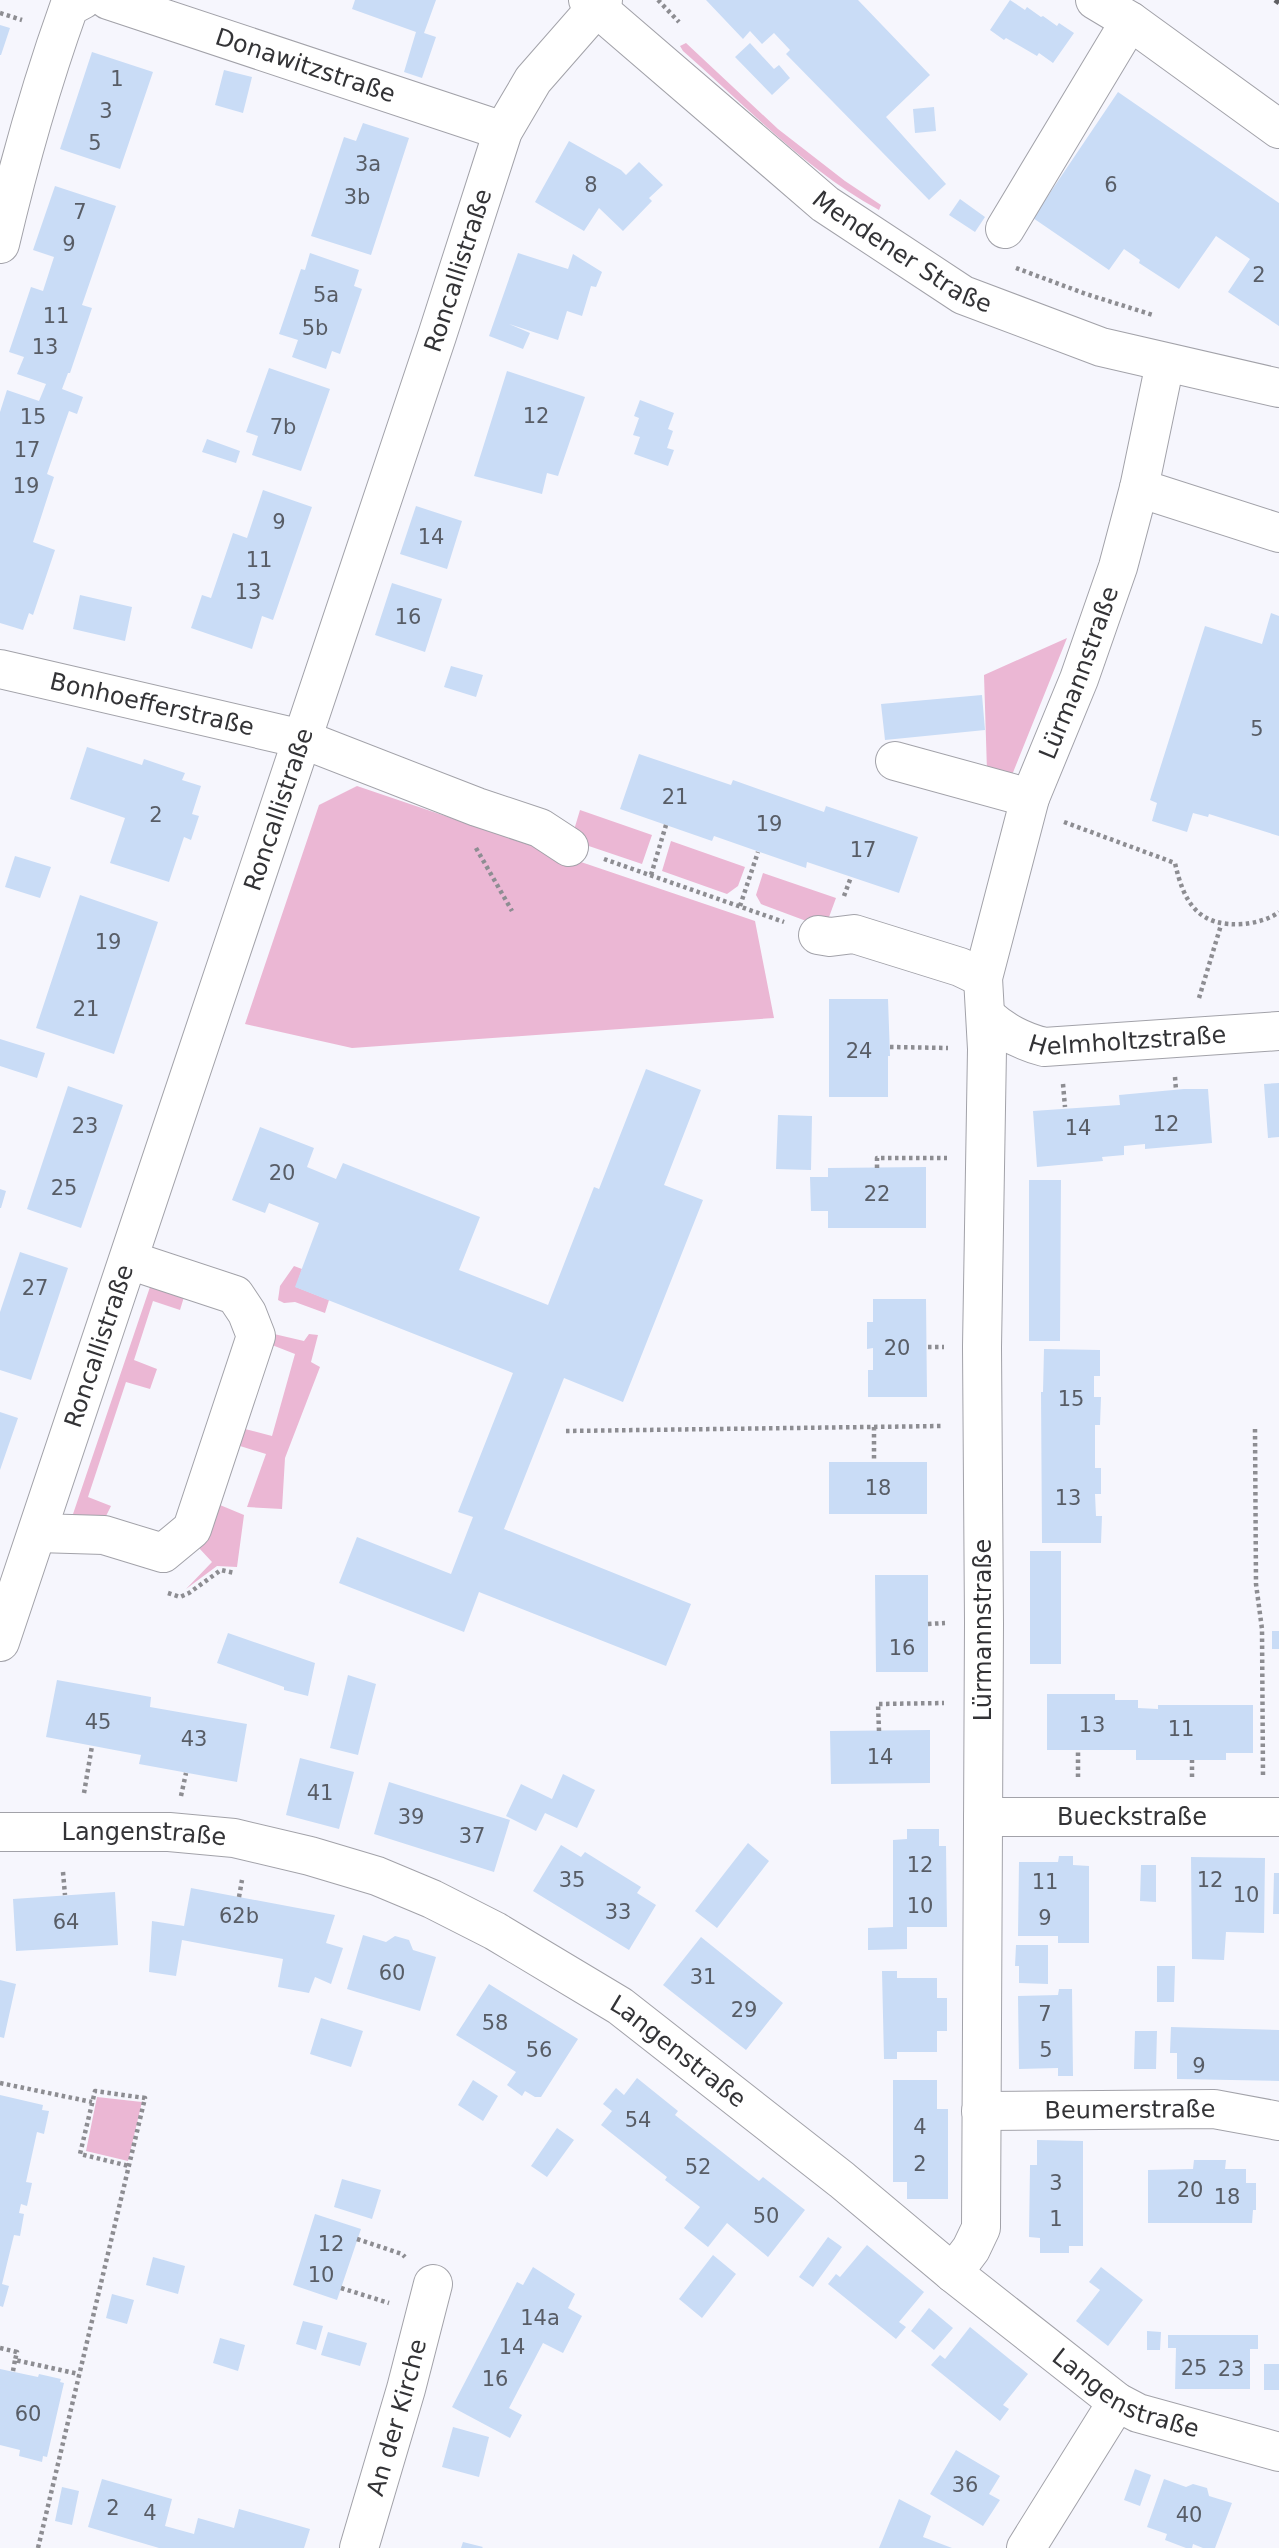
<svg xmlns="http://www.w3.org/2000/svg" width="1279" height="2548" viewBox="0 0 1279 2548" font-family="'DejaVu Sans',sans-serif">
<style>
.green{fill:#ebb7d4}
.building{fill:#c9dcf6}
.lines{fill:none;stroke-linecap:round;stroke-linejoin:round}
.minor-casing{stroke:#a2a2a9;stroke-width:40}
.path{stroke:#8d8d92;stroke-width:4.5;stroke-dasharray:3.5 3.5;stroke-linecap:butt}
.minor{stroke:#fff;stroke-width:38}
.rail{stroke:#606064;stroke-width:5;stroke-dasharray:14 7;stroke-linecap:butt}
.labels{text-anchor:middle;stroke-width:7;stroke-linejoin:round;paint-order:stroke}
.number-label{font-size:21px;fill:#585d66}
.street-label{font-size:24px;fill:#333336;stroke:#fff}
</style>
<rect width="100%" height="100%" fill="#f6f6fd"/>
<path class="green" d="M686,43L778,129L845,181L881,205L879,210C806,170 746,106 683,51L680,46Z
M1067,638L1010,780L987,771L984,675Z
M357,786L755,921L774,1018L352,1048L245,1024L319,805Z
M580,810L652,835L642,864L571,840Z
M671,841L745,867L738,886L727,894L662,871Z
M763,873L836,898L825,928L761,904L756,895Z
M294,1266L302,1269L296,1287L329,1300L325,1313L295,1302L284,1303L278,1300L280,1286Z
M151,1284L184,1297L180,1310L153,1301L134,1360L157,1369L150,1389L126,1382L88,1497L111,1506L106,1516L72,1517Z
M274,1334L304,1341L309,1334L318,1335L311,1362L320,1367L285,1458L282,1509L247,1507L266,1454L240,1446L245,1429L272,1436L295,1354L272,1345Z
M220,1505L244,1515L237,1567L217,1566L186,1589L212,1562L199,1548Z
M97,2097L142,2102L128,2161L86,2151Z"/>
<path class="building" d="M355,0H436L424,33L436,37L422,78L404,72L416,32L352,9Z
M706,0H858L930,75L886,117L946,184L929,200L786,54L790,50L774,33L762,44L750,31L743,39Z
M1010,0L1025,10L1027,7L1041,17L1043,16L1057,26L1059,23L1074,33L1053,63L1039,53L1037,56L1006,38L1004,40L990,30Z
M0,25L10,28L1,55H0Z
M750,43L774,69L779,65L790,78L772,95L735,57Z
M92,52L153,72L120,169L60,149Z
M224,70L252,77L243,113L215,105Z
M1118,92L1279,203V326L1228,292L1250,259L1216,236L1179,289L1139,263L1140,260L1124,249L1109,270L1033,218Z
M934,107L936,131L915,133L913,109Z
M363,123L409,138L371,255L311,236L344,137L356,141Z
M569,141L621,170L626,175L639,162L663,185L649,198L652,201L623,231L599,208L584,231L535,202Z
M55,186L116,206L82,305L92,308L70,373H68L62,389L83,397L77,414L69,411L58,442L47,474L54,477L33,542L55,550L33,615L29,613L23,630L0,623V412L7,390L39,401L46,384L17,374L24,357L9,352L31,287L43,291L54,257L33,250Z
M960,199L985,217L975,232L949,215Z
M310,253L359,270L354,286L362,289L340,354L332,351L326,369L292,357L298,340L279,334L301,269L305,270Z
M518,253L568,269L573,254L602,272L596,287L591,286L582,316L567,311L558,340L509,324L530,333L523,349L489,336Z
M269,368L330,389L301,471L252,455L258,436L246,432Z
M507,371L585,397L558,476L547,473L542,494L474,476Z
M640,400L674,413L668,429L673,431L667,448L674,450L668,466L634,454L640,437L633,435L639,418L634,416Z
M207,439L240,451L236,463L202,452Z
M263,490L312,507L273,620L262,616L252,649L191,628L202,595L211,598L233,533L247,538Z
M416,506L462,521L447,569L400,554Z
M392,583L442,599L425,652L375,635Z
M80,595L132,607L125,641L73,629Z
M1271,613L1279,616V836L1209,814L1208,817L1193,813L1187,832L1152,821L1157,803L1150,800L1205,626L1262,644Z
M451,666L483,675L476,697L444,687Z
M982,695L985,730L885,740L881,704Z
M87,747L142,765L144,759L185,773L182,780L201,786L192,814L199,816L191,840L184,837L169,882L110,863L125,818L70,799Z
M639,754L731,785L733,780L824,812L826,806L918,837L899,893L807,862L806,868L714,836L712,841L620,809Z
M15,856L51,867L40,898L5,887Z
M80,895L158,922L114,1054L36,1028Z
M829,999H888L890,1056H888V1097H829Z
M0,1039L45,1053L37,1078L0,1066Z
M646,1069L701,1090L664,1185L703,1200L623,1402L564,1378L504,1529L691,1604L666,1666L479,1592L464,1632L339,1583L357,1537L451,1574L473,1517L458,1512L513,1373L295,1287L319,1223L269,1203L265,1213L232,1200L260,1127L314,1148L307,1167L336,1179L343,1163L480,1217L459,1270L548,1305L594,1187L599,1189Z
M1279,1083V1137L1268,1138L1264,1084Z
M68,1086L123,1105L81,1228L27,1209Z
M1184,1089H1208L1212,1143L1145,1149V1144L1124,1146V1155L1102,1157L1103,1161L1037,1167L1033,1111L1120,1105L1119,1095Z
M778,1115L812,1116L811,1170L776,1169Z
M926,1167V1228H828V1211H811L810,1177H828V1168Z
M1029,1180H1061L1060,1341H1029Z
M0,1189L6,1191L1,1208H0Z
M20,1252L68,1268L31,1380L0,1370V1312Z
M873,1299H926L927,1397H868V1370H873V1348L867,1349V1322H873Z
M1044,1349L1100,1350V1376H1094V1397H1101L1100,1425H1095V1468H1101V1494H1095L1096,1516H1102L1101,1543H1042L1041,1392H1043Z
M0,1412L18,1418L0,1470Z
M829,1462H927V1514H829Z
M1030,1551H1061V1664H1030Z
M875,1575H928V1672H876Z
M1272,1631H1279V1649H1272Z
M228,1633L315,1663L308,1696L284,1690V1687L217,1663Z
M348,1675L376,1684L358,1755L330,1748Z
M57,1680L151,1697L150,1707L247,1724L237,1782L139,1764L141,1755L46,1737Z
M1047,1694H1115V1700H1138V1708L1158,1709V1705H1253V1753H1226V1760H1136V1750H1047Z
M930,1730V1783L831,1784L830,1731Z
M300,1758L354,1772L339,1829L286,1815Z
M563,1774L595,1790L577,1828L545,1813L536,1831L506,1816L521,1784L552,1799Z
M389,1782L510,1820L494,1872L374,1834Z
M907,1829H939V1846H946L947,1927H907V1949L868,1950V1928L893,1927V1840L907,1839Z
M748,1843L769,1861L717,1928L695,1911Z
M561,1845L581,1857L585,1852L641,1887L637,1893L656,1905L629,1950L533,1891Z
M1059,1856H1073V1865L1089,1866V1943H1058V1936H1018L1019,1862H1058Z
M1191,1857L1265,1858L1264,1933L1226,1932L1224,1960L1192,1959Z
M1141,1865H1156V1902L1140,1901Z
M1274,1873H1279V1914H1273Z
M191,1888L335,1915L326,1943L343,1948L331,1984L315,1977L309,1993L278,1987L283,1959L182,1940L176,1976L149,1972L152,1921L184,1926Z
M115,1892L118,1945L16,1951L13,1899Z
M363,1935L386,1942L395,1936L409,1940L413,1950L436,1957L420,2011L347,1989Z
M701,1937L783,2003L746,2050L663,1985Z
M1016,1945H1048V1984L1019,1983V1966H1015Z
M1157,1966H1175L1174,2002H1157Z
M882,1971H897V1978H937V1998H947V2031H937V2052H897V2059H884Z
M0,1980L16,1984L4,2038L0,2037Z
M489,1984L578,2039L541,2097H535L525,2091L522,2096L507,2085L516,2072L456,2035Z
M1059,1989H1072L1073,2076H1058V2068L1019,2069L1018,1996L1058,1995Z
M321,2018L363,2031L351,2067L310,2054Z
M1171,2027L1279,2030V2081L1177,2079V2053H1170Z
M1135,2031H1157L1156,2069H1134Z
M637,2078L678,2111L675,2115L759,2181L763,2177L805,2210L768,2257L727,2223L708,2247L684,2228L700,2207L665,2180L667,2177L601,2125L612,2111L603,2104L616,2088L624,2095Z
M473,2080L498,2096L483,2121L458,2105Z
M893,2080H937V2109H948V2199H907V2182H893Z
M0,2095L43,2105L42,2110L49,2111L44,2134L37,2132L26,2182L32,2183L27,2206L21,2204L19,2213L24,2214L20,2236L14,2235L2,2284L9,2286L3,2307L0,2306Z
M557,2128L574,2140L547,2177L531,2166Z
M1037,2140L1083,2141V2246H1069V2253H1040V2238L1029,2237L1030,2165H1037Z
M1194,2160H1226L1225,2169H1246V2183H1256V2210H1253L1252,2223H1148V2170L1193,2169Z
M342,2179L381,2190L372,2219L334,2207Z
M315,2214L361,2229L337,2300L293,2285Z
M828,2237L842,2247L813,2287L799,2277Z
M867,2245L924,2292L899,2322L906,2327L896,2339L828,2284L836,2274L840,2277Z
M713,2255L736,2274L702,2318L679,2299Z
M153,2257L185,2266L178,2294L146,2285Z
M533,2267L575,2294L568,2308L582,2316L563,2353L543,2343L509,2408L522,2415L510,2438L452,2407L517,2282L523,2285Z
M1101,2267L1143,2300L1108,2346L1076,2321L1100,2290L1089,2282Z
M112,2294L134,2300L127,2324L106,2318Z
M929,2308L953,2328L934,2350L911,2331Z
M303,2321L323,2326L316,2350L296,2344Z
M970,2327L1028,2374L1003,2405L1009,2409L1000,2421L931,2365L940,2355L945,2359Z
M1147,2331L1161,2332L1160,2350H1147Z
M328,2332L367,2343L360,2366L321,2355Z
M1168,2335H1258V2349H1250V2389H1175L1176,2348H1168Z
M220,2338L245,2345L238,2371L213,2363Z
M1264,2364H1279V2390H1264Z
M0,2369L38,2377L39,2374L61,2379L60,2382L64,2383L47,2457L43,2456L42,2462L19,2456L20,2450L0,2445Z
M453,2427L489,2437L479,2477L442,2467Z
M956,2450L1000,2476L989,2494L1000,2500L983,2526L930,2494Z
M1135,2469L1151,2475L1140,2506L1124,2500Z
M102,2479L172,2499L165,2526L194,2534L198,2518L234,2528L239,2509L310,2529L304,2548H159L88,2527Z
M1164,2479L1186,2487L1193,2484L1207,2488L1209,2496L1232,2503L1215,2548H1203L1193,2544L1192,2548H1186L1165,2540L1167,2534L1147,2527Z
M62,2487L79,2491L72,2525L55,2521Z
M899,2499L931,2516L923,2537L952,2548H879Z
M463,2542L483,2547L482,2548H461Z"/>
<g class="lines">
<g class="minor-casing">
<g id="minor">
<path id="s1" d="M108,0L503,131"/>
<path id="s2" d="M588,0L825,204L963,295L1101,347L1279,388"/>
<path d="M1095,0L1130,21L1279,129"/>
<path d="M1005,229L1130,21"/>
<path d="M0,244C19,163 41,85 69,7L82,0"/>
<path d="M1139,488L1279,533"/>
<path id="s3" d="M0,669L302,739L477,807L540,828L569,847"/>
<path d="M895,761L1030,798"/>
<path d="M818,935L830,937L854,934L960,967L983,978"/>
<path id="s4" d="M986,1016C1004,1032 1021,1041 1044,1047L1279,1031"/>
<path d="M38,1533L104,1535L163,1553L192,1529L256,1336L247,1313L235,1295L129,1260"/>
<path id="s5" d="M0,1642L437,336L503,131L533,80L603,0"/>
<path id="s6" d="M983,1817H1279"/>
<path id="s7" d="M0,1832H169L234,1838L310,1856L377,1876L432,1899L495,1931L620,2006L842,2180L953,2273L1117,2402L1138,2413L1279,2452"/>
<path id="s8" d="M981,2111L1214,2109L1279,2121"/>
<path id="s9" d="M953,2273L971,2249L981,2228L984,1623L982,1347L987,1049L983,978L1030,798L1079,679L1118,567L1139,488L1165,363"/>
<path id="s10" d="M359,2548L406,2389L433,2284"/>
<path d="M1026,2548L1117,2402"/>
</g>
</g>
<path class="path" d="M658,0L679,22
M0,13L22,20
M1016,268L1086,294L1153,315
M1064,822L1175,863C1184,904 1199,927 1243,924C1255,923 1270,919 1279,912
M476,848L512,911
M604,859L784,922
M651,875L666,825
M844,896L851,877
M740,906L758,852
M1199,998L1221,925
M890,1047L948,1048
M1175,1077L1176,1090
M1063,1084L1065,1107
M877,1168V1158H947
M928,1347H944
M874,1427V1462
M1255,1429L1256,1584L1262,1629L1263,1777
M566,1431L942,1426
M168,1593L180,1597L189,1593L221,1570L235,1573
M928,1624L945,1623
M879,1731L878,1704L944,1703
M1078,1777V1750
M1192,1777V1760
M84,1793L92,1746
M181,1796L186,1773
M63,1872L65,1895
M239,1897L242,1880
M0,2083L92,2102
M357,2239L402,2254L405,2257
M341,2288L389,2303
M0,2348L17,2352L15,2360L79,2374
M13,2371L15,2360
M38,2548L145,2098L95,2091L80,2154L129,2166"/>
<use href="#minor" class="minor"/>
<path class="rail" d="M1275,0L1279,3"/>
</g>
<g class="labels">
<g class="number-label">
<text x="117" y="86">1</text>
<text x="106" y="118">3</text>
<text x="95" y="150">5</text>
<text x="368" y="171">3a</text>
<text x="591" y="192">8</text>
<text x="1111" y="192">6</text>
<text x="357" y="204">3b</text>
<text x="80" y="219">7</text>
<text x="69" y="251">9</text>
<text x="1259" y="282">2</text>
<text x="326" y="302">5a</text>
<text x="56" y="323">11</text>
<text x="315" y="335">5b</text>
<text x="45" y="354">13</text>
<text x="536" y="423">12</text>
<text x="33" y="424">15</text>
<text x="283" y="434">7b</text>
<text x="27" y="457">17</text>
<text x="26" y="493">19</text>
<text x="279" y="529">9</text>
<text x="431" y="544">14</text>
<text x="259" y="567">11</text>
<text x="248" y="599">13</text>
<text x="408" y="624">16</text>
<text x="1257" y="736">5</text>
<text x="675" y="804">21</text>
<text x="156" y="822">2</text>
<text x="769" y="831">19</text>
<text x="863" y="857">17</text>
<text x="108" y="949">19</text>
<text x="86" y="1016">21</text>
<text x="859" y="1058">24</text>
<text x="1166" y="1131">12</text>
<text x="85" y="1133">23</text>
<text x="1078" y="1135">14</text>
<text x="282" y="1180">20</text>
<text x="64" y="1195">25</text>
<text x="877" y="1201">22</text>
<text x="35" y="1295">27</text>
<text x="897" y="1355">20</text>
<text x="1071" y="1406">15</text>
<text x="878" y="1495">18</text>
<text x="1068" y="1505">13</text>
<text x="902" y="1655">16</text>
<text x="98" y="1729">45</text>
<text x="1092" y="1732">13</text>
<text x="1181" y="1736">11</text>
<text x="194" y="1746">43</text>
<text x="880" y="1764">14</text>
<text x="320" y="1800">41</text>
<text x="411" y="1824">39</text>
<text x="472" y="1843">37</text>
<text x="920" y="1872">12</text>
<text x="572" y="1887">35</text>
<text x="1210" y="1887">12</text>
<text x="1045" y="1889">11</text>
<text x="1246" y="1902">10</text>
<text x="920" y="1913">10</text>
<text x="618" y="1919">33</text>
<text x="239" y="1923">62b</text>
<text x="1045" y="1925">9</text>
<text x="66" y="1929">64</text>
<text x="392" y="1980">60</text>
<text x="703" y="1984">31</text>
<text x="744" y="2017">29</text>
<text x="1045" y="2021">7</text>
<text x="495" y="2030">58</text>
<text x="539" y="2057">56</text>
<text x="1046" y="2057">5</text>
<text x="1199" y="2073">9</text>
<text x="638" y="2127">54</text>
<text x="920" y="2134">4</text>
<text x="920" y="2171">2</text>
<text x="698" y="2174">52</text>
<text x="1056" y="2190">3</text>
<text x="1190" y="2197">20</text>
<text x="1227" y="2204">18</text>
<text x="766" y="2223">50</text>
<text x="1056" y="2226">1</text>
<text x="331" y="2251">12</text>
<text x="321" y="2282">10</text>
<text x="540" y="2325">14a</text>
<text x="512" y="2354">14</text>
<text x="1194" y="2375">25</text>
<text x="1231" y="2376">23</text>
<text x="495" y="2386">16</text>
<text x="28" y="2421">60</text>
<text x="965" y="2492">36</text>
<text x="113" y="2515">2</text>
<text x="150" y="2520">4</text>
<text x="1189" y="2522">40</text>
</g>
<g class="street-label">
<text dy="8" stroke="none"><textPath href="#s1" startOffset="208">Donawitzstraße</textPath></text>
<text dy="8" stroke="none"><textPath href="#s2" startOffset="404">Mendener Straße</textPath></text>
<text dy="8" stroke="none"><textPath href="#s5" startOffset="1446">Roncallistraße</textPath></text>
<text dy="8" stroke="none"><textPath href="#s9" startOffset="1624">Lürmannstraße</textPath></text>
<text dy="8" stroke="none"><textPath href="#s3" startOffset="156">Bonhoefferstraße</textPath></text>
<text dy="8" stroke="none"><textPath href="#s5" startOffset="878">Roncallistraße</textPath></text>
<text dy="8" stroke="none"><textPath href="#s4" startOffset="150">Helmholtzstraße</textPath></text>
<text dy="8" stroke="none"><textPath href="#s5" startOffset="312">Roncallistraße</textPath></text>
<text transform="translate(983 1630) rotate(-90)" y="8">Lürmannstraße</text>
<text dy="8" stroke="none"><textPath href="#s6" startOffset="149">Bueckstraße</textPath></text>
<text dy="8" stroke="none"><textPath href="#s7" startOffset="144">Langenstraße</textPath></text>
<text dy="8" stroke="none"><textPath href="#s7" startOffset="732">Langenstraße</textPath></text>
<text dy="8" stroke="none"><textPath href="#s8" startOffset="149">Beumerstraße</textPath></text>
<text dy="8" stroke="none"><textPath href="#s7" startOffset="1298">Langenstraße</textPath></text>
<text dy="8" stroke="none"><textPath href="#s10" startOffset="136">An der Kirche</textPath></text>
</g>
</g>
</svg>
